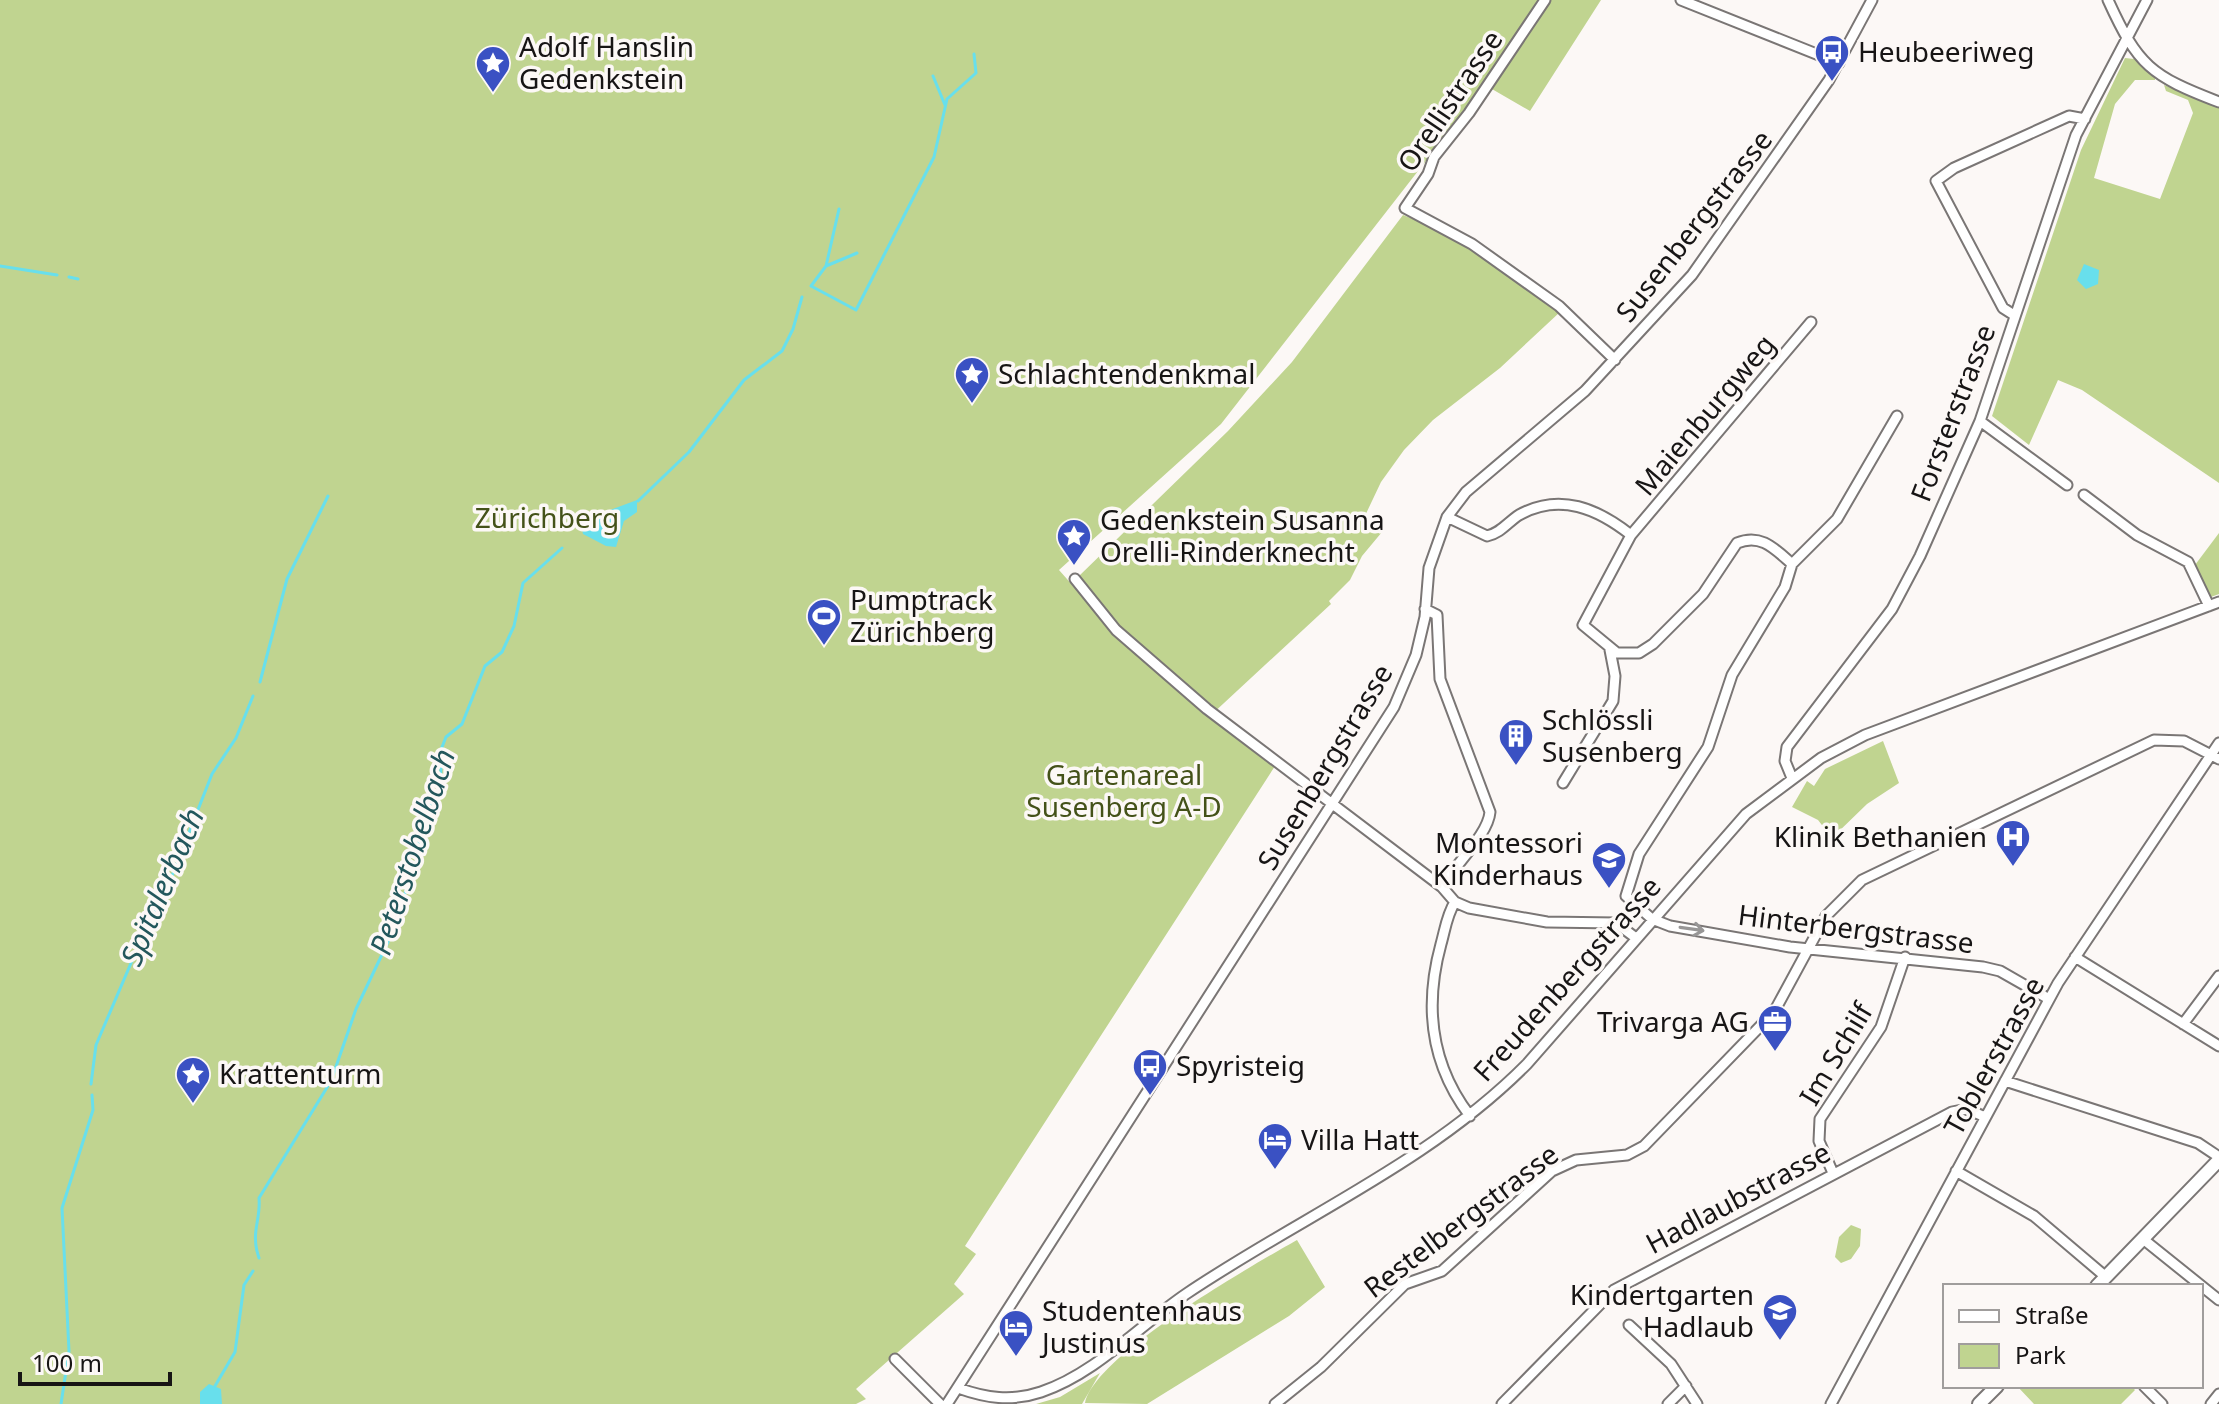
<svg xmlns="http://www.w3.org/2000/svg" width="2219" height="1404" viewBox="0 0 2219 1404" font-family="'Noto Sans',sans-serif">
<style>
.green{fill:#c0d490}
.water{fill:#68dfec}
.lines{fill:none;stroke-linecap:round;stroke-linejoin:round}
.stream{stroke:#68dfec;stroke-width:3}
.street-casing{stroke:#7a7675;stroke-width:13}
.secondary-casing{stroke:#7a7675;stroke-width:16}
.street{stroke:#fff;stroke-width:9}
.secondary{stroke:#fff;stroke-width:12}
.oneway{stroke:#979696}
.labels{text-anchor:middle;stroke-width:7;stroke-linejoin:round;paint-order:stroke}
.poi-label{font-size:28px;fill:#171515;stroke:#fcf8f6;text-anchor:start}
.street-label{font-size:28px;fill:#171515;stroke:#fcf8f6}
.park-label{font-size:28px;fill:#445219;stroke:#fcf8f6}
.water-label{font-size:30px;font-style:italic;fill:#23575c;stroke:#fcf8f6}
</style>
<rect width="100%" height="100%" fill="#fcf8f6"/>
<path class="green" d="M0,0H1601L1530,111L1485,85L1221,424L1059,570L1113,631L1079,576L1228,431L1292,362L1403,215L1455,236L1560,312L1500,368L1433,420L1404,450L1381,482L1363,520L1382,532L1362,556L1350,580L1329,601L1331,604L1210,716L1275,766L965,1246L976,1254L954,1284L964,1294L856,1389L866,1399L856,1404H0Z
M2125,58L2134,59L2155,76V80H2135L2115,104L2094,178L2160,199L2193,113L2188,100L2166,91L2164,85L2219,107V483L2082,390L2058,380L2029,445L1992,416L2081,150Z
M2219,533V594L2211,597L2195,565Z
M1883,741L1899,783L1867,804L1832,838L1818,820L1792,807L1807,781L1814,786L1825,769Z
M1851,1225L1861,1229L1860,1246L1851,1259L1841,1263L1835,1257L1839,1237Z
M1297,1240L1325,1287L1289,1316L1147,1404L1085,1403C1095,1355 1251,1266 1297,1240Z
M1100,1373L1082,1404H1036L1060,1397Z
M2017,1386H2131L2135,1390L2121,1404H2034Z"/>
<path class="water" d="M2084,264L2099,270L2098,284L2086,289L2077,280Z
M637,500V512L624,521L616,547L606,546L583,534L581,524L586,519Z
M209,1384L221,1389L222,1404H200V1392Z"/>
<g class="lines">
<path class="stream" d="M933,76L945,105
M857,253L826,266L811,286L856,310L934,157L947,99L976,73L974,54
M0,266L57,275
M826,266L839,209
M69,277L78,279
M638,501L689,452L744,380L782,351L793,329L802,297
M260,682L287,579L328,496
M91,1084L96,1045L143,935L168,886L212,774L236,738L253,696
M259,1258C250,1232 261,1221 259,1198L331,1081L356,1009L388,942L418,856L419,826L440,786L442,747L446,737L462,724L485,666L502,652L514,626L523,583L562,548
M215,1386L235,1352L244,1285L253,1271
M61,1404L69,1351L62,1208L93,1110L92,1095"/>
<g class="street-casing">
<path id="street" d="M1545,0L1469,113L1434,157L1428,174L1405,208L1472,244L1559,306L1615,360
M1681,0L1839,63
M2108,0C2138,66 2151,76 2219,102
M2014,315L2003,308L1936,181L1954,168L2069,116L2085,119
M1897,416L1837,519L1792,564L1785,587L1732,675L1708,747L1639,854L1626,896L1652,919L1670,926L1790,947L1983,967L2000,971L2049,999
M1980,421L2067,485
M2084,495L2137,535L2188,562L2209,606
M1447,517L1487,536C1501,533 1508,522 1519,515C1560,492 1598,509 1631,535
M1792,564C1775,549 1761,533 1737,543L1703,594L1653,644L1639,653H1617L1583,625L1631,535L1811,322
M1075,579L1116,630L1207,709L1442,887L1455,902L1469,908L1547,922L1616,923L1636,938
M1425,609L1437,615L1440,679L1490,812C1488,835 1455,864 1442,887
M1792,778L1785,761L1787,747L1892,609L1920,556L1980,421L2076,135L2147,0
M1563,783L1613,701L1615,676L1610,650
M1455,902C1447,914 1445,930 1441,944C1424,1006 1431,1065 1470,1116
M2075,957L2219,1046
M2183,1024L2219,976
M2005,1081L2198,1143L2219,1157
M1956,1171L2034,1216L2106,1277
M1833,1173L1819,1141L1820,1119L1881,1027L1905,957
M2143,1239L2219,1300
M1629,1325L1671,1364L1697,1404
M895,1359L940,1404
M2144,1386L2162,1404
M958,1388C986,1398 1011,1402 1041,1392C1095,1374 1139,1326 1186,1294C1300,1217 1429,1163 1527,1064L1746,814L1821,758L1865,735L2219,602
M947,1404L1394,707L1416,655L1425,617L1429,568L1447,517L1466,492L1585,391L1692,275L1829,80L1872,0
M1275,1404L1321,1367L1405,1284L1442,1271L1552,1171L1576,1160L1627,1155L1644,1146L1774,1012L1826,916L1862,880L2154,740L2184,741L2219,759
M1502,1404L1614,1290L1952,1112L1967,1109L1985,1117
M1668,1404L1686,1386
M1831,1404L2058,983L2219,743
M2211,1404L2219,1394"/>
</g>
<g class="secondary-casing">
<path id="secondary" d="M2097,1286L2219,1160
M1979,1404L1997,1386"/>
</g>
<use href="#street" class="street"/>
<use href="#secondary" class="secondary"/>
</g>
<defs><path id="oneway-shaft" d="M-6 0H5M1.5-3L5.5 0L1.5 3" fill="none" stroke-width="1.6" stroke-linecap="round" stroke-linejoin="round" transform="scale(2)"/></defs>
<use class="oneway" href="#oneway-shaft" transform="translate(1692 929) rotate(8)"/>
<defs>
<g id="bus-pin" transform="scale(1.8)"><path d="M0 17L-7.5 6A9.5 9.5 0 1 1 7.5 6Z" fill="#3a51c3" stroke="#fcf8f6"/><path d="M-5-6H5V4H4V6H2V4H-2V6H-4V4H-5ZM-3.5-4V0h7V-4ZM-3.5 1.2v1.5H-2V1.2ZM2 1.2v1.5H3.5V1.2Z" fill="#fff"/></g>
<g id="sight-pin" transform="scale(1.8)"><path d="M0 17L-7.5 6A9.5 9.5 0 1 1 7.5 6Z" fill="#3a51c3" stroke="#fcf8f6"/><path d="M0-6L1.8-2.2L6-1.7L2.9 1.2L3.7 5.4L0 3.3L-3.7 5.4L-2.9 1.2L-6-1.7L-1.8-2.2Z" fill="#fff"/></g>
<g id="stadium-pin" transform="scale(1.8)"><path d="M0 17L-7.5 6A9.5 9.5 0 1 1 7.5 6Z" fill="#3a51c3" stroke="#fcf8f6"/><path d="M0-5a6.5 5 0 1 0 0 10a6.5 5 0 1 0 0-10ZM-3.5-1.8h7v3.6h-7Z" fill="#fff"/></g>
<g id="building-pin" transform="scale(1.8)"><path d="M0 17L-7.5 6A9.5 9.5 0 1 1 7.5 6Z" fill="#3a51c3" stroke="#fcf8f6"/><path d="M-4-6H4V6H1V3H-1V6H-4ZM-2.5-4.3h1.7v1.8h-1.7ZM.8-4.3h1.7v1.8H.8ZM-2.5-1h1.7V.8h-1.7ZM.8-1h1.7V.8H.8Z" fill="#fff"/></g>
<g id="hospital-pin" transform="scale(1.8)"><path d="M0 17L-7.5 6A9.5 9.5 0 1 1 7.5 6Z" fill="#3a51c3" stroke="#fcf8f6"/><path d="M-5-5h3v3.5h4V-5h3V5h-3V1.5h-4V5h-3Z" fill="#fff"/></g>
<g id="school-pin" transform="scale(1.8)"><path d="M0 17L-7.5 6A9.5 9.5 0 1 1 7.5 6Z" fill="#3a51c3" stroke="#fcf8f6"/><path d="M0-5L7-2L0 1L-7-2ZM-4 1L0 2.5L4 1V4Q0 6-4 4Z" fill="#fff"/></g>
<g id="office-pin" transform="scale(1.8)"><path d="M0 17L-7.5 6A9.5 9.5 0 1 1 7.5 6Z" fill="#3a51c3" stroke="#fcf8f6"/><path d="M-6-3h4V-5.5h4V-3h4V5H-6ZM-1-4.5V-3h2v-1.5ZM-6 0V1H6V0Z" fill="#fff"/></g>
<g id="hotel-pin" transform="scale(1.8)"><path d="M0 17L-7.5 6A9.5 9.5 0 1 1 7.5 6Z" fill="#3a51c3" stroke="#fcf8f6"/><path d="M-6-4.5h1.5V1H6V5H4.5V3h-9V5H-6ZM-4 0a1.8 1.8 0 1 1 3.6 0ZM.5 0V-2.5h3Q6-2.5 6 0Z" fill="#fff"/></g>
</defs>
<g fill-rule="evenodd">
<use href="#bus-pin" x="1832" y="52"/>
<use href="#sight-pin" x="493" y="63"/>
<use href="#sight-pin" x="972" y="374"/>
<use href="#sight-pin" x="1074" y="536"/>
<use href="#stadium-pin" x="824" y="616"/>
<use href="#building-pin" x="1516" y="736"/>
<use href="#hospital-pin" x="2013" y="837"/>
<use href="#school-pin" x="1609" y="859"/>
<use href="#office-pin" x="1775" y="1022"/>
<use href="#bus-pin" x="1150" y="1066"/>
<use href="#sight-pin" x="193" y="1074"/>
<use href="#hotel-pin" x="1275" y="1140"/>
<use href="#school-pin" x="1780" y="1311"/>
<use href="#hotel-pin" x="1016" y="1327"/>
</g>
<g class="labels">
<g class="poi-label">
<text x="519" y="57">Adolf Hanslin<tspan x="519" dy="32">Gedenkstein</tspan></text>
<text x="1858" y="62">Heubeeriweg</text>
<text x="998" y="384">Schlachtendenkmal</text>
<text x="1100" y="530">Gedenkstein Susanna<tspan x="1100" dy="32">Orelli-Rinderknecht</tspan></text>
<text x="850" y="610">Pumptrack<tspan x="850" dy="32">Zürichberg</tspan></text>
<text x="1542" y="730">Schlössli<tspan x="1542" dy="32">Susenberg</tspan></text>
<text x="1987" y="847" text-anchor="end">Klinik Bethanien</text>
<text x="1583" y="853" text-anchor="end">Montessori<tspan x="1583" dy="32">Kinderhaus</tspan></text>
<text x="1749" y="1032" text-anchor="end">Trivarga AG</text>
<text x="1176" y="1076">Spyristeig</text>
<text x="219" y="1084">Krattenturm</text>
<text x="1301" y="1150">Villa Hatt</text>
<text x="1754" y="1305" text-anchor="end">Kindertgarten<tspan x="1754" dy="32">Hadlaub</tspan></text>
<text x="1042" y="1321">Studentenhaus<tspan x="1042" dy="32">Justinus</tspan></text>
</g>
<g class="street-label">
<text transform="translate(1450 101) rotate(-56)" y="10">Orellistrasse</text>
<text transform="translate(1694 226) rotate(-52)" y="10">Susenbergstrasse</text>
<text transform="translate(1953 413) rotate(-69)" y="10">Forsterstrasse</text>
<text transform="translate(1705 415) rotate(-50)" y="10">Maienburgweg</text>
<text transform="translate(1325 767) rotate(-59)" y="10">Susenbergstrasse</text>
<text transform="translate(1856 929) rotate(7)" y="10">Hinterbergstrasse</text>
<text transform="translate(1567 979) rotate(-48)" y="10">Freudenbergstrasse</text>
<text transform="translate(1836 1054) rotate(-59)" y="10">Im Schilf</text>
<text transform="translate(1994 1056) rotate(-61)" y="10">Toblerstrasse</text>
<text transform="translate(1738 1198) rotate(-28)" y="10">Hadlaubstrasse</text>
<text transform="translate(1461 1221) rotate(-37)" y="10">Restelbergstrasse</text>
</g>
<g class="park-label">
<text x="547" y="528">Zürichberg</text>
<text x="1124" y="785">Gartenareal<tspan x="1124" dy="32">Susenberg A-D</tspan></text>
</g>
<g class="water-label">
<text transform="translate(413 852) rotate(-72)" y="10">Peterstobelbach</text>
<text transform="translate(163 887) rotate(-67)" y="10">Spitalerbach</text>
</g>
</g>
<rect x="1943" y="1284" width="260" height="104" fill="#fcf8f6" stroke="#a09d9c" stroke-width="2"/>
<rect x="1959" y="1310" width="40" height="12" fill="#ffffff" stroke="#a09d9c" stroke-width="2"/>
<text x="2015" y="1324" font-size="24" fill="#171515">Straße</text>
<rect x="1959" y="1344" width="40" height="24" fill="#c0d490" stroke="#a09d9c" stroke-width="2"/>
<text x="2015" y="1364" font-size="24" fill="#171515">Park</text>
<path d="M20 1372v12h150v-12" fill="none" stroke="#171515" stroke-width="4"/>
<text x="32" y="1372" font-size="24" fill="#171515" stroke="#fcf8f6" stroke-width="6" paint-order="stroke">100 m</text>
</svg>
